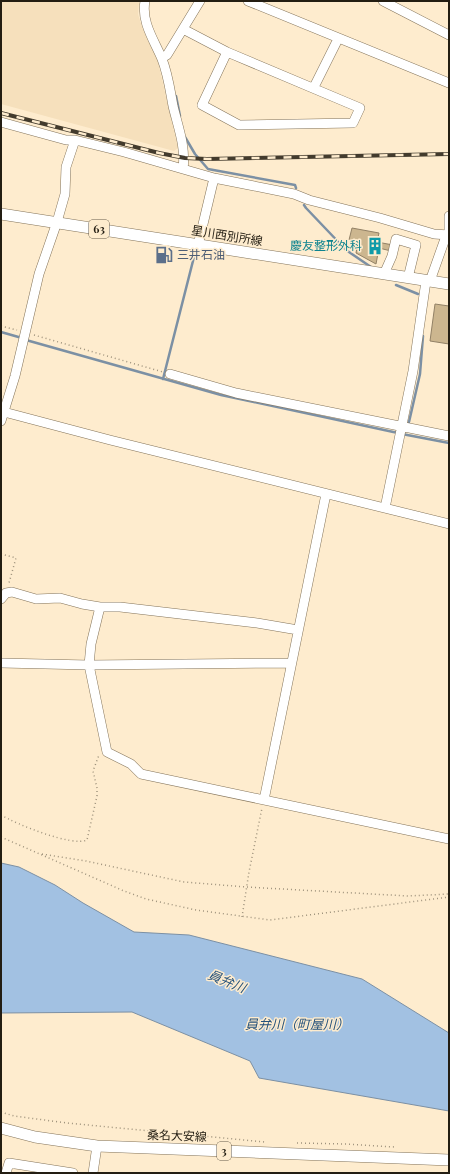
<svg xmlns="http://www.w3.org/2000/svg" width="450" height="1174" viewBox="0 0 450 1174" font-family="'Playfair Display','Noto Sans JP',serif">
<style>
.built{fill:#f6e0bc}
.water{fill:#a2c1e2;stroke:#7c90a4}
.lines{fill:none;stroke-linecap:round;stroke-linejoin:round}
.stream{stroke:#7c90a4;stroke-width:2.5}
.building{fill:#ccb68f;stroke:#928166}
.minor-casing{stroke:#84745a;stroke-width:10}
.major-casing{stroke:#84745a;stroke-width:12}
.path{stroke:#9f937d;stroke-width:1.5;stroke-dasharray:1 3;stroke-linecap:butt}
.minor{stroke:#fff;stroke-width:9}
.major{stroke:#fff;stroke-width:11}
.rail-casing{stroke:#433b2d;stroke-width:4}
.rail{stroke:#feecce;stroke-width:2.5;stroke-dasharray:8;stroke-linecap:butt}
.labels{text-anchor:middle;stroke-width:3;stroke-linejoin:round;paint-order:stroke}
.shield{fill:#feecce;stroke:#655b4a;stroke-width:1}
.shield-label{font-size:11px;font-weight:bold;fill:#231d12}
.street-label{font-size:12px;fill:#231d12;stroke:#feecce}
.culture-label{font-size:12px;fill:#0d838f;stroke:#feecce;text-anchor:end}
.service-label{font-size:12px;fill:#4e5e75;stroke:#feecce;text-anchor:start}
.water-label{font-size:13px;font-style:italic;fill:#24517c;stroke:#feecce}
</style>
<rect width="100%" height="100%" fill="#feecce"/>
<path class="built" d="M1,1H139L138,14L142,27L158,62L178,148L174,151L1,104Z"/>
<path class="water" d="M1,863L19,867L55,885L83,903L134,932L189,935L362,979L449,1033V1111L259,1078L250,1061L132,1012L1,1013Z"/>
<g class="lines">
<path class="stream" d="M176,96L180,116
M185,137L195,154L208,169L295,185L296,188
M304,205L306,208L346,250L371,267
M396,285L418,294
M1,332L22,338
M26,340L221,395L398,433
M163,379L195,253
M409,422L420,374L423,336
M402,434L449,443"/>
</g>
<path class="building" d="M352,228L379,233L377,242L393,245L391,251L379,248L376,264L356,253L358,242L349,240Z
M435,304L449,306V344L430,341Z"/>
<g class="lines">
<g class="minor-casing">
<path id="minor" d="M145,1C141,22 154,40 162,59C168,74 170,90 173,106C178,127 186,147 183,169
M248,1L449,83
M383,1L449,35
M183,29L227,52L360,108L353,123L239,125L202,105L227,52
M162,58L167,55L200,1
M314,87L338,39
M1,122L66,140H75L124,152L214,178L294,194L309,200L380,218L434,234L449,235
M449,235V216
M198,245L214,178
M384,274L392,256L396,239L416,245L408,278
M430,281L446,236
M170,374L236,393L449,436
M4,412L110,440L449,524
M1,421L15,376L39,274L57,222L65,194L66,167L75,140
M385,508L413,371L426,281
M1,599L6,593L12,592L36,599L60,598L82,604L100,607H120L257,623L298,630
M100,607L91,644L89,665L107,752L131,764L141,774L449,839
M1,663L89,665L291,663
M264,800L326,494
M6,1173L9,1163L73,1173
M93,1173L97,1146"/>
</g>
<g class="major-casing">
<path id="major" d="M1,214L449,284
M1,1128L35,1137L97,1146L449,1160"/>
</g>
<path class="path" d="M1,326L17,330
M34,335L163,372
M1,554L16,558L9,583
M1,815C16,824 72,847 87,840L97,796V788L93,771L99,755
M1,837L124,891L146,899L196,910L270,920L449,897
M42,854L86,861L184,882L246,887L408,896L449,894
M242,917L249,872L262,808
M1,1112L14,1116L67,1123L265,1142
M297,1143L346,1144L395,1147"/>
<use href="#minor" class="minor"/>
<use href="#major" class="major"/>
<g class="rail-casing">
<path id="rail" d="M1,113L159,153L185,158L207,159L449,154"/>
</g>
<use href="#rail" class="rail"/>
</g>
<defs>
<g id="building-bare" transform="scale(1.38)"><path d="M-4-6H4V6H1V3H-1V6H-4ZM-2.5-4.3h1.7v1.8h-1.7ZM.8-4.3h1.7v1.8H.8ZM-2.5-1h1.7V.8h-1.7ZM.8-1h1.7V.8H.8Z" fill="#0f9aa8" stroke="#feecce" stroke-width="2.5" paint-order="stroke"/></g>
<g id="fuel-bare" transform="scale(1.38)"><path d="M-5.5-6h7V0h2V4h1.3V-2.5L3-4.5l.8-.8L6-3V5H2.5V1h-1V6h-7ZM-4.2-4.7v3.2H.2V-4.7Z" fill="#5c6f8a" stroke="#feecce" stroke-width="2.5" paint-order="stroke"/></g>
</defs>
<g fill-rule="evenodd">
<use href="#building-bare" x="375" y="246"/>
<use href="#fuel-bare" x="164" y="255"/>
</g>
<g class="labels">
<g class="shield">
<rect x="89" y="220" width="20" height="18" rx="3"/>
<rect x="217" y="1142" width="14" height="18" rx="3"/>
</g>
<g class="shield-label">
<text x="99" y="233">63</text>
<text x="224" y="1155">3</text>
</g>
<g class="street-label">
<text transform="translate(227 236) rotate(9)" y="4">星川西別所線</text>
<text transform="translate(177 1136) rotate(2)" y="4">桑名大安線</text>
</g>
<g class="culture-label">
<text x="362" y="250">慶友整形外科</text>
</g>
<g class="service-label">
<text x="177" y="259">三井石油</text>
</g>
<g class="water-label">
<text transform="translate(227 981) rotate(22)" y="5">員弁川</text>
<text x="297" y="1029">員弁川（町屋川）</text>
</g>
</g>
<rect width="450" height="1174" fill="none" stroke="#231d12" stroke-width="4"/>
</svg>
